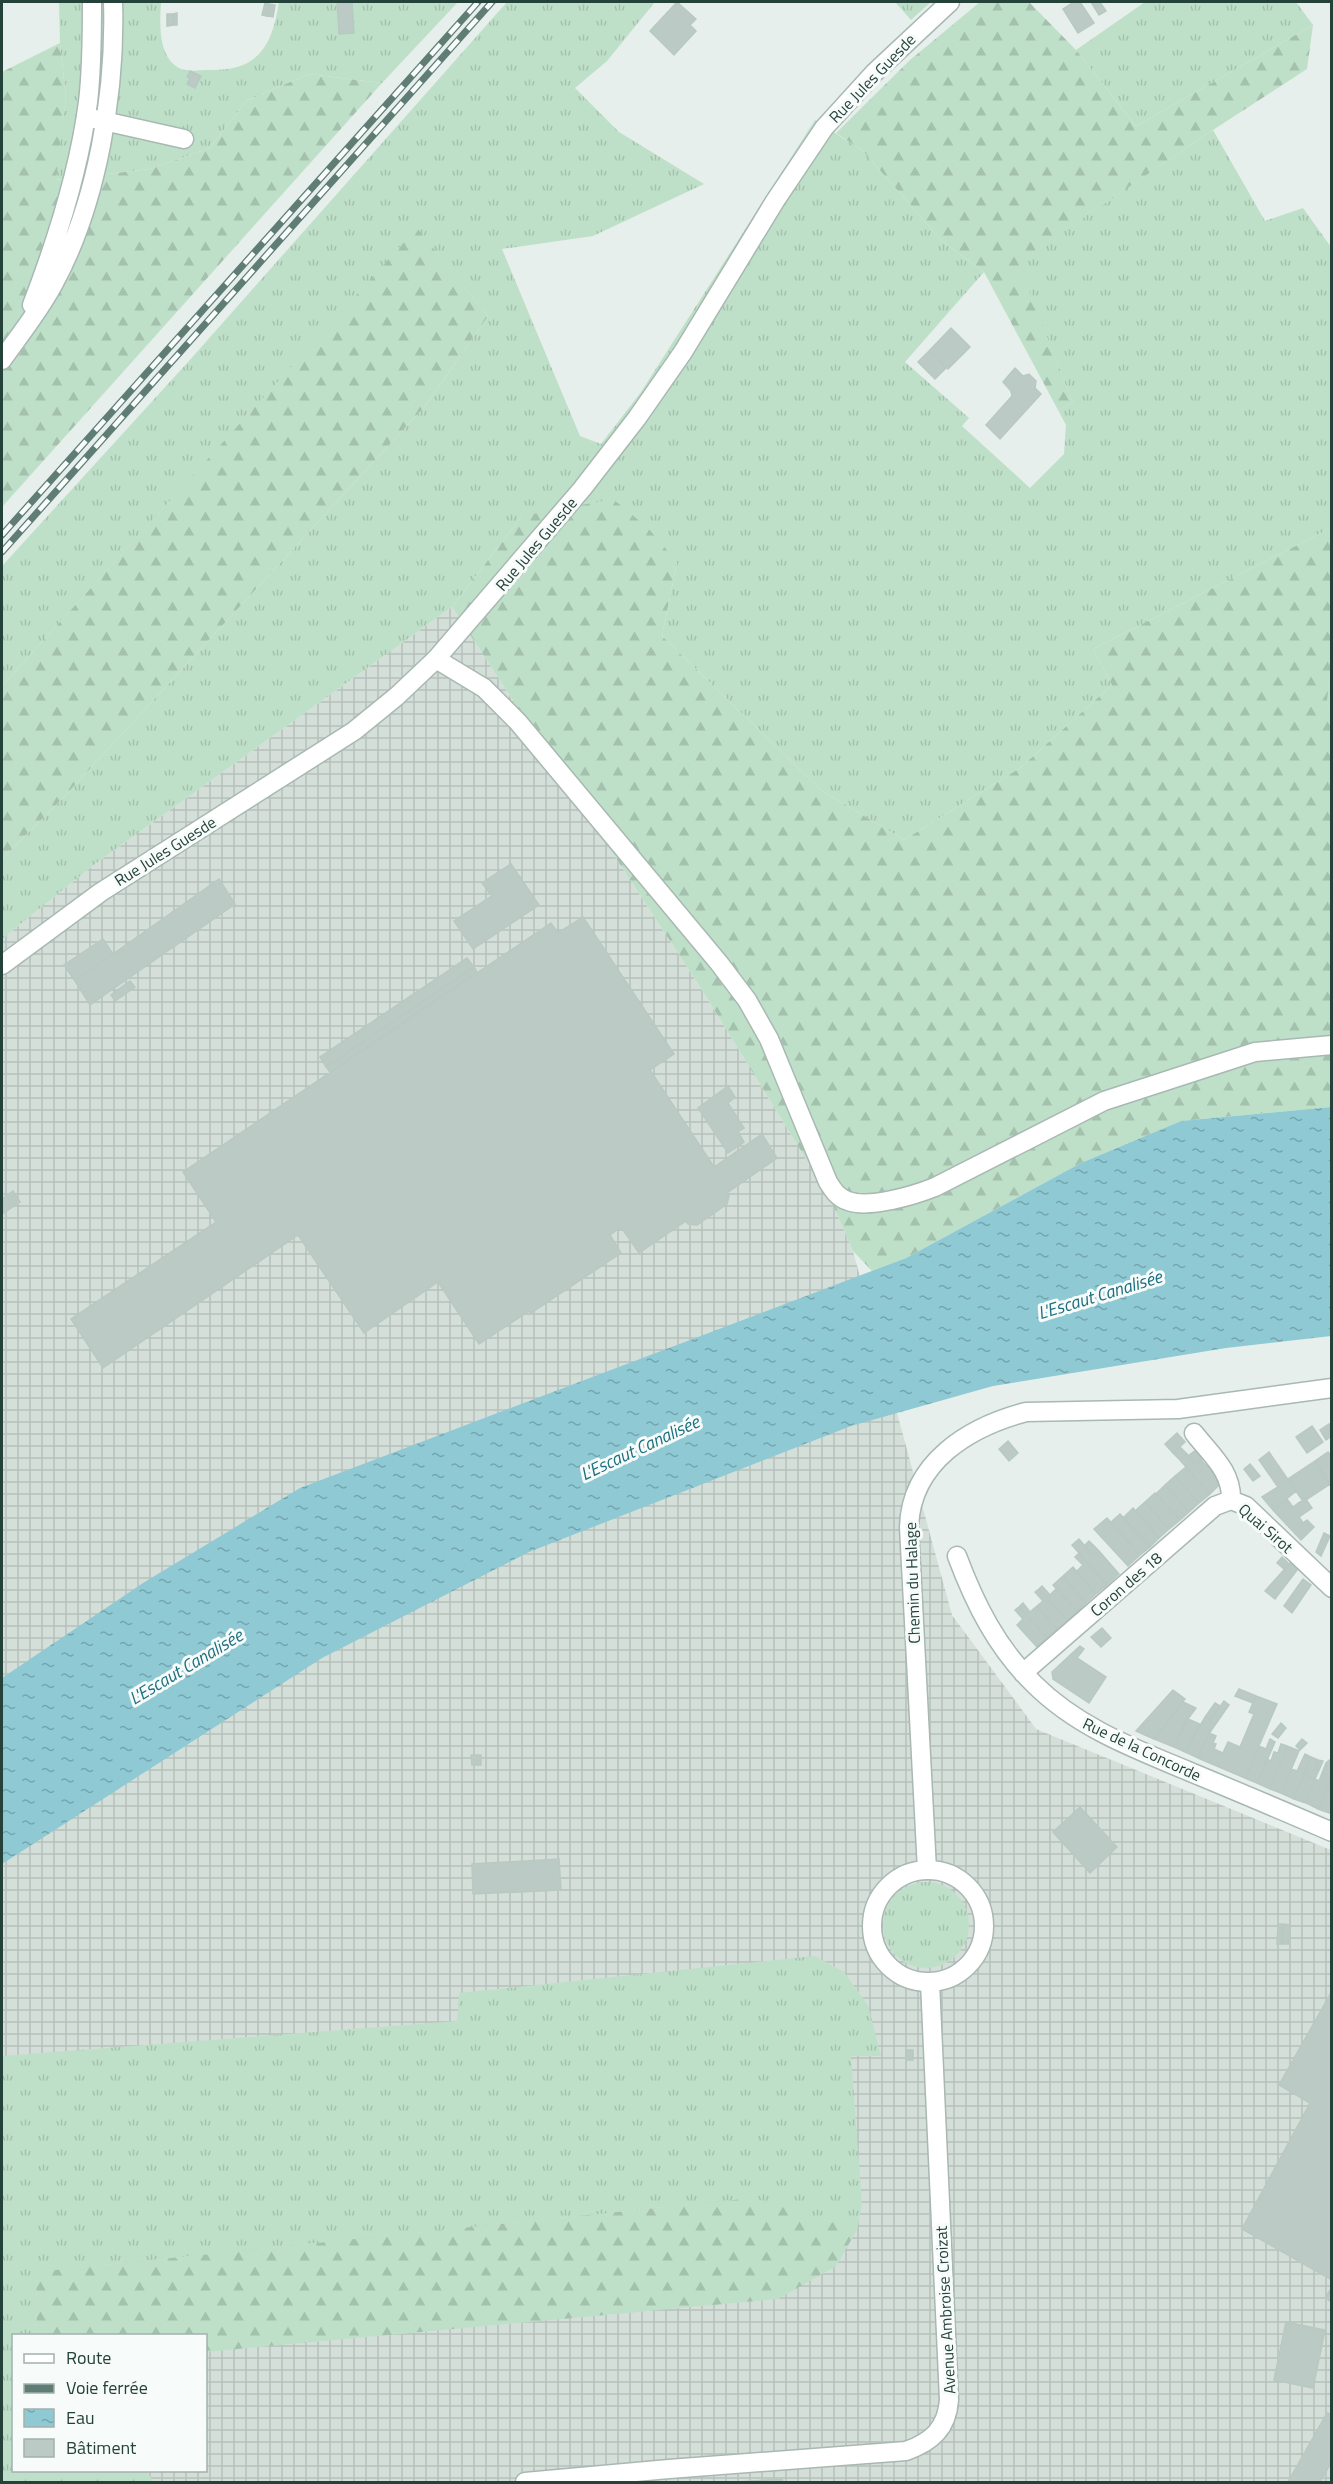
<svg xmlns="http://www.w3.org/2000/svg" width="1333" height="2484" viewBox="0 0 1333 2484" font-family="'Titillium Web',sans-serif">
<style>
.industrial{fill:url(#industrial-grid);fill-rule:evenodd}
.grass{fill:url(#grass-tufts)}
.forest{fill:url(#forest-firs)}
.water{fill:url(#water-ripples)}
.building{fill:#bbcac4;stroke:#b8c9c2;stroke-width:1.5}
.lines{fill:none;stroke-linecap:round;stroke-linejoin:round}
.minor-casing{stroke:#a8b8b2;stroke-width:21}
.tertiary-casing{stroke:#a8b8b2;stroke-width:21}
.minor{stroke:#fff;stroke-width:18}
.tertiary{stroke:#fff;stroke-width:18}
.rail-casing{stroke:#5f7d75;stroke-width:7}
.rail{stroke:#f7fbf9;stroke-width:4.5;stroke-dasharray:14;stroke-linecap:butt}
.labels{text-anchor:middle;stroke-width:6;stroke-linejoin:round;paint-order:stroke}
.street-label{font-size:16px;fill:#24423a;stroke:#f7fbf9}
.water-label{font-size:18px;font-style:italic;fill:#1c6f80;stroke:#f7fbf9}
</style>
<defs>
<pattern id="industrial-grid" width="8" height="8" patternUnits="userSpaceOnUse" patternTransform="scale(1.5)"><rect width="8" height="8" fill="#d4dfda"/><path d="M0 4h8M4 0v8" fill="none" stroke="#b6c1bc"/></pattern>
<pattern id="grass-tufts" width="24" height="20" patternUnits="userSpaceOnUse" patternTransform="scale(1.5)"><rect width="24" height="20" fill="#bfe0c8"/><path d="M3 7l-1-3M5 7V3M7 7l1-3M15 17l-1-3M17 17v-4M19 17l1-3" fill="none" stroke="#a4c1ad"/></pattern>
<pattern id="forest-firs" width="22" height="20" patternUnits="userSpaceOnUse" patternTransform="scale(1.5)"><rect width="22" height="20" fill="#bfe0c8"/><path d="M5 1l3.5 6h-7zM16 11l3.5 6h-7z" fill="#a4c1ad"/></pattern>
<pattern id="water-ripples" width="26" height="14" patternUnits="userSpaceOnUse" patternTransform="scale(1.5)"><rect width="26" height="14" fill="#8ec9d4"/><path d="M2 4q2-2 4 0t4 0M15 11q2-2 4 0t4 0" fill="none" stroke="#74a5ad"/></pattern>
</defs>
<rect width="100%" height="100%" fill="#e6efeb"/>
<path class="industrial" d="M452,607L702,990L830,1198L853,1251L952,1615L1036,1729L1331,1850V2482H2V939L95,864ZM14,2336H206V2470H14Z"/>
<path class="grass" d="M59,2H161C160,23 157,58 181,69C189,72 201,70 209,70C259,71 272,46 279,2H458L382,83L309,74L246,101L210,148L150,169L55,180L66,98L60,43Z
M507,2H655L607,61L575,88L619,132L704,184L593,236L502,249L580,436L601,444L641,392L815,120L863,151L942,241L984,272L905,362L969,418L962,426L1030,488L1064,454L1066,425L1058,410L1073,403L1017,262L1213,130L1265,221L1303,208L1331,247V528L1093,649L1112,685L1020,768L904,840L821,790L662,636L677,562L522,516L452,607L95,864L2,939V859L62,799L426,405L488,316L417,229L2,686V566L188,362Z
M895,2H931L911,20Z
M1145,2H1296L1313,25L1136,126L1076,50Z
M1331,649V718L1327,703Z
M883 1925a43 43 0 1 1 86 0a43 43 0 1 1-86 0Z
M815,1956L844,1972L868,2005L881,2056H851L862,2204L857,2230L753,2198L36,2272L37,2335L14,2336V2470L146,2471L154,2482H2V2056L457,2021L459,1993Z"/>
<path class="forest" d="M980,2H1029L1076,50L1136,126L1313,25L1307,69L1213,130L1018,262L1073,403L1058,410L984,272L942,241L863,151L836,133L910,60Z
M60,43L66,98L56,180L150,169L210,148L246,101L309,74L382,83L2,507V72Z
M417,228L488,316L426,405L62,799L2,859V686Z
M613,499L648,528L677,562L662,636L821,790L904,840L1020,768L1112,685L1093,649L1331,528L1332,649L1327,703L1332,718L1331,1107L1181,1121L1081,1163L906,1258L872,1271L853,1251L830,1198L702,990L452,607L522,516Z
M753,2198L857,2230L836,2266L778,2299L206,2352V2336L37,2335L36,2272Z"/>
<path class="water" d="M1331,1107V1336L1226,1348L993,1386L851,1426L529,1552L322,1658L2,1864V1678L143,1583L300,1488L906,1258L1081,1163L1181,1121Z"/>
<path class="building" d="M337,2H352L354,33L339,34Z
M677,2L696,19L690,25L696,31L674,55L650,31Z
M1074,2H1080L1094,23L1078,33L1063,9Z
M1091,2H1100L1106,11L1099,15Z
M265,3L269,4L267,16L262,15Z
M269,4L275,5L273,17L267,16Z
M177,13V25H173V14Z
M167,14H173V25L167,26Z
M190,71L201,76L195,88L187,84L190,78L187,77Z
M951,328L970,347L948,369L929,351Z
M929,351L946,368L935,379L918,362Z
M1015,368L1023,376L1029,374L1036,381L1035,388L1041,394L1000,439L986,425L1012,396L1011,391L1003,382Z
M511,864L539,905L473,949L454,921L492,896L482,883Z
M219,879L235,904L90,1005L75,981Z
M583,917L674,1054L650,1070L714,1167L762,1134L777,1158L727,1193L729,1196L727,1204L697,1225L688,1224L686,1221L639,1253L621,1227L610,1235L621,1253L531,1313L529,1311L479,1344L438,1282L364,1333L298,1235L103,1368L71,1319L216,1222L183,1172L551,923L558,933Z
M103,939L113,954L75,981L64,965Z
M467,958L474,967L326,1067L320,1057Z
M474,967L477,972L330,1072L326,1067Z
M130,981L135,987L115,1001L111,995Z
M728,1086L735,1097L728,1103L744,1128L738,1132L744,1142L728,1153L698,1108Z
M13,1191L20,1202L2,1214V1199Z
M1329,1424L1332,1436L1326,1440L1320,1430Z
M1312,1426L1323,1442L1307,1453L1296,1437Z
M1177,1433L1185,1442L1173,1453L1165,1444Z
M1008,1441L1018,1453L1009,1461L999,1449Z
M1180,1447L1187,1454L1180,1460L1173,1453Z
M1196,1450L1204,1458L1196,1465L1188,1456Z
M1269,1452L1296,1491L1273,1510L1262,1497L1278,1487L1259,1460Z
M1328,1452L1332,1457L1330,1484L1315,1461Z
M1187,1454L1196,1465L1201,1460L1222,1482L1210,1494L1180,1460Z
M1315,1461L1330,1484L1306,1500L1305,1498L1302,1500L1288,1479Z
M1250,1464L1260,1476L1253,1481L1244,1469Z
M1186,1467L1210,1494L1199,1503L1175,1476Z
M1175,1476L1199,1503L1189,1512L1165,1485Z
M1165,1485L1189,1512L1180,1520L1156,1494Z
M1155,1493L1180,1520L1169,1529L1145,1502Z
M1305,1498L1312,1508L1299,1517L1303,1523L1307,1520L1314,1527L1301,1540L1273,1510L1287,1499L1293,1507Z
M1145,1502L1169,1529L1159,1538L1135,1511Z
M1133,1508L1159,1538L1150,1547L1123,1518Z
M1120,1514L1150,1547L1140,1555L1111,1522Z
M1107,1518L1140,1555L1128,1566L1094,1529Z
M1324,1533L1330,1536L1321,1556L1316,1552Z
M1079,1539L1093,1556L1099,1551L1119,1574L1107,1585L1072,1545Z
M1089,1541L1099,1551L1093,1556L1084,1546Z
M1079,1553L1107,1585L1096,1594L1076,1572L1083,1565L1075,1557Z
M1282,1557L1289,1564L1284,1569L1277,1563Z
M1290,1563L1297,1570L1275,1599L1265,1591Z
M1073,1567L1096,1594L1086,1603L1063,1576Z
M1063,1576L1086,1603L1077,1612L1053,1585Z
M1303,1579L1311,1585L1292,1613L1284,1606Z
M1042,1586L1050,1595L1056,1589L1077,1612L1067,1620L1039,1589Z
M1039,1589L1067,1620L1057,1629L1037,1606L1043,1601L1035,1592Z
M1023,1603L1030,1612L1037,1606L1057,1629L1047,1638L1019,1607Z
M1019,1607L1047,1638L1037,1647L1017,1625L1023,1619L1015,1610Z
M1102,1628L1111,1638L1101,1647L1091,1637Z
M1080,1646L1084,1649L1077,1658L1106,1677L1089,1703L1053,1679L1052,1672Z
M1239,1689L1256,1696L1253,1703L1235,1696Z
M1173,1690L1185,1699L1154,1739L1136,1731Z
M1256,1696L1277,1704L1245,1778L1198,1758L1209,1733L1216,1736L1213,1743L1216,1744L1214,1749L1223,1753L1228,1742L1240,1747L1254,1714L1249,1712Z
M1224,1701L1229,1705L1208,1735L1198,1758L1185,1752L1205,1717L1210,1720Z
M1183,1702L1196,1708L1185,1723L1174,1747L1154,1739Z
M1215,1703L1220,1706L1210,1720L1205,1717Z
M1188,1719L1200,1724L1185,1752L1174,1747Z
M1281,1723L1286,1728L1278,1738L1272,1734Z
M1270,1739L1275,1742L1257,1783L1245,1778L1259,1746L1266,1749Z
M1302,1739L1307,1743L1300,1750L1296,1746Z
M1281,1744L1287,1746L1270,1789L1257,1783L1267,1759L1271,1761L1274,1752L1278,1753Z
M1287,1746L1299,1751L1281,1793L1270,1789Z
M1305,1754L1311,1757L1294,1799L1281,1793L1291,1769L1297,1771Z
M471,1755H481V1765H472Z
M1311,1757L1318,1760L1315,1769L1319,1770L1315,1779L1304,1774Z
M1332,1758V1776L1318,1809L1306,1803L1315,1779L1319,1781L1326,1763Z
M1318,1760L1323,1761L1319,1770L1315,1769Z
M1304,1774L1315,1779L1306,1803L1294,1799Z
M1332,1776V1814L1318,1809Z
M1080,1807L1117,1847L1090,1873L1053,1832Z
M559,1859L561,1890L473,1894L472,1864Z
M1278,1924H1283L1282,1944H1277Z
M1283,1924L1290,1925L1289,1944H1282Z
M1332,1991V2280L1242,2229L1310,2103L1279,2085Z
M906,2050H913V2060H906Z
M1332,2287V2302L1325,2298Z
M1286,2322L1325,2330L1313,2388L1274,2380Z
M1327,2413L1332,2415V2461L1320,2482H1288Z
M782,2479L783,2482H736Z"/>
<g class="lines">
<g class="minor-casing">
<path id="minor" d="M86,117L184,139
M436,659L484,688L518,722L719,963L747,1000L769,1039L828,1182C833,1190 838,1198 848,1201C869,1209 915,1195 935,1187L1104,1101L1255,1052L1332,1045
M2,965L101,892L354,731L397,696L436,659L582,489L637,418L683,352L775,201L824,128L874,73L950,2
M1194,1433C1211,1455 1232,1471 1231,1500L1246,1506L1332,1588
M957,1556C975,1604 997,1648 1034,1684C1077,1727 1133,1748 1188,1771C1236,1791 1284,1811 1332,1832
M1023,1673L1215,1506L1231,1500
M927,1870L909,1527C911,1462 969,1427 1026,1412L1178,1409L1332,1388
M872 1926a56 56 0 1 1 112 0a56 56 0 1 1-112 0Z
M525,2482L669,2469L906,2451C932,2442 947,2428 949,2400L930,1982"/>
</g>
<g class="tertiary-casing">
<path id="tertiary" d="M32,305C57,240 79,171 88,102C92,69 92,35 92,2
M2,360C19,336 39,311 53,285C97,205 116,92 113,2"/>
</g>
<use href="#minor" class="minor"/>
<use href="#tertiary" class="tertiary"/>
<g class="rail-casing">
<path id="rail" d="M2,535L478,2
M2,552L492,2"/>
</g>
<use href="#rail" class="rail"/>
</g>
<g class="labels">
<g class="street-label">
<text transform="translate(872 78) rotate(-46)" y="6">Rue Jules Guesde</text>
<text transform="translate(536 544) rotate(-50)" y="6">Rue Jules Guesde</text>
<text transform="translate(165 851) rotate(-32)" y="6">Rue Jules Guesde</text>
<text transform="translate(1266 1528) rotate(41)" y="6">Quai Sirot</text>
<text transform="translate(912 1583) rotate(-92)" y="6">Chemin du Halage</text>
<text transform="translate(1126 1584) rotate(-41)" y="6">Coron des 18</text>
<text transform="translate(1142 1749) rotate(25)" y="6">Rue de la Concorde</text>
<text transform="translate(945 2310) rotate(-93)" y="6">Avenue Ambroise Croizat</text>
</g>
<g class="water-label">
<text transform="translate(1100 1295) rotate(-17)" y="6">L'Escaut Canalisée</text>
<text transform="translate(640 1448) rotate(-25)" y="6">L'Escaut Canalisée</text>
<text transform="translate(186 1667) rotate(-31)" y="6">L'Escaut Canalisée</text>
</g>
</g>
<rect width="1333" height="2484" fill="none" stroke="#24423a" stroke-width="6"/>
<rect x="12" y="2334" width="195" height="138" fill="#f7fbf9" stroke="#a3b1ad" stroke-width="1.5"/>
<rect x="24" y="2354" width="30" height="9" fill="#ffffff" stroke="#a3b1ad" stroke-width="1.5"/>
<text x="66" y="2364" font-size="18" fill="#24423a">Route</text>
<rect x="24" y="2384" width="30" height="9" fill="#5f7d75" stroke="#a3b1ad" stroke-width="1.5"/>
<text x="66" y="2394" font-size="18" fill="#24423a">Voie ferrée</text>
<rect x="24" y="2409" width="30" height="18" fill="url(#water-ripples)" stroke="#a3b1ad" stroke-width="1.5"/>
<text x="66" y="2424" font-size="18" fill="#24423a">Eau</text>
<rect x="24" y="2439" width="30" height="18" fill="#bbcac4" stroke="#a3b1ad" stroke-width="1.5"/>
<text x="66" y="2454" font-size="18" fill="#24423a">Bâtiment</text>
</svg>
